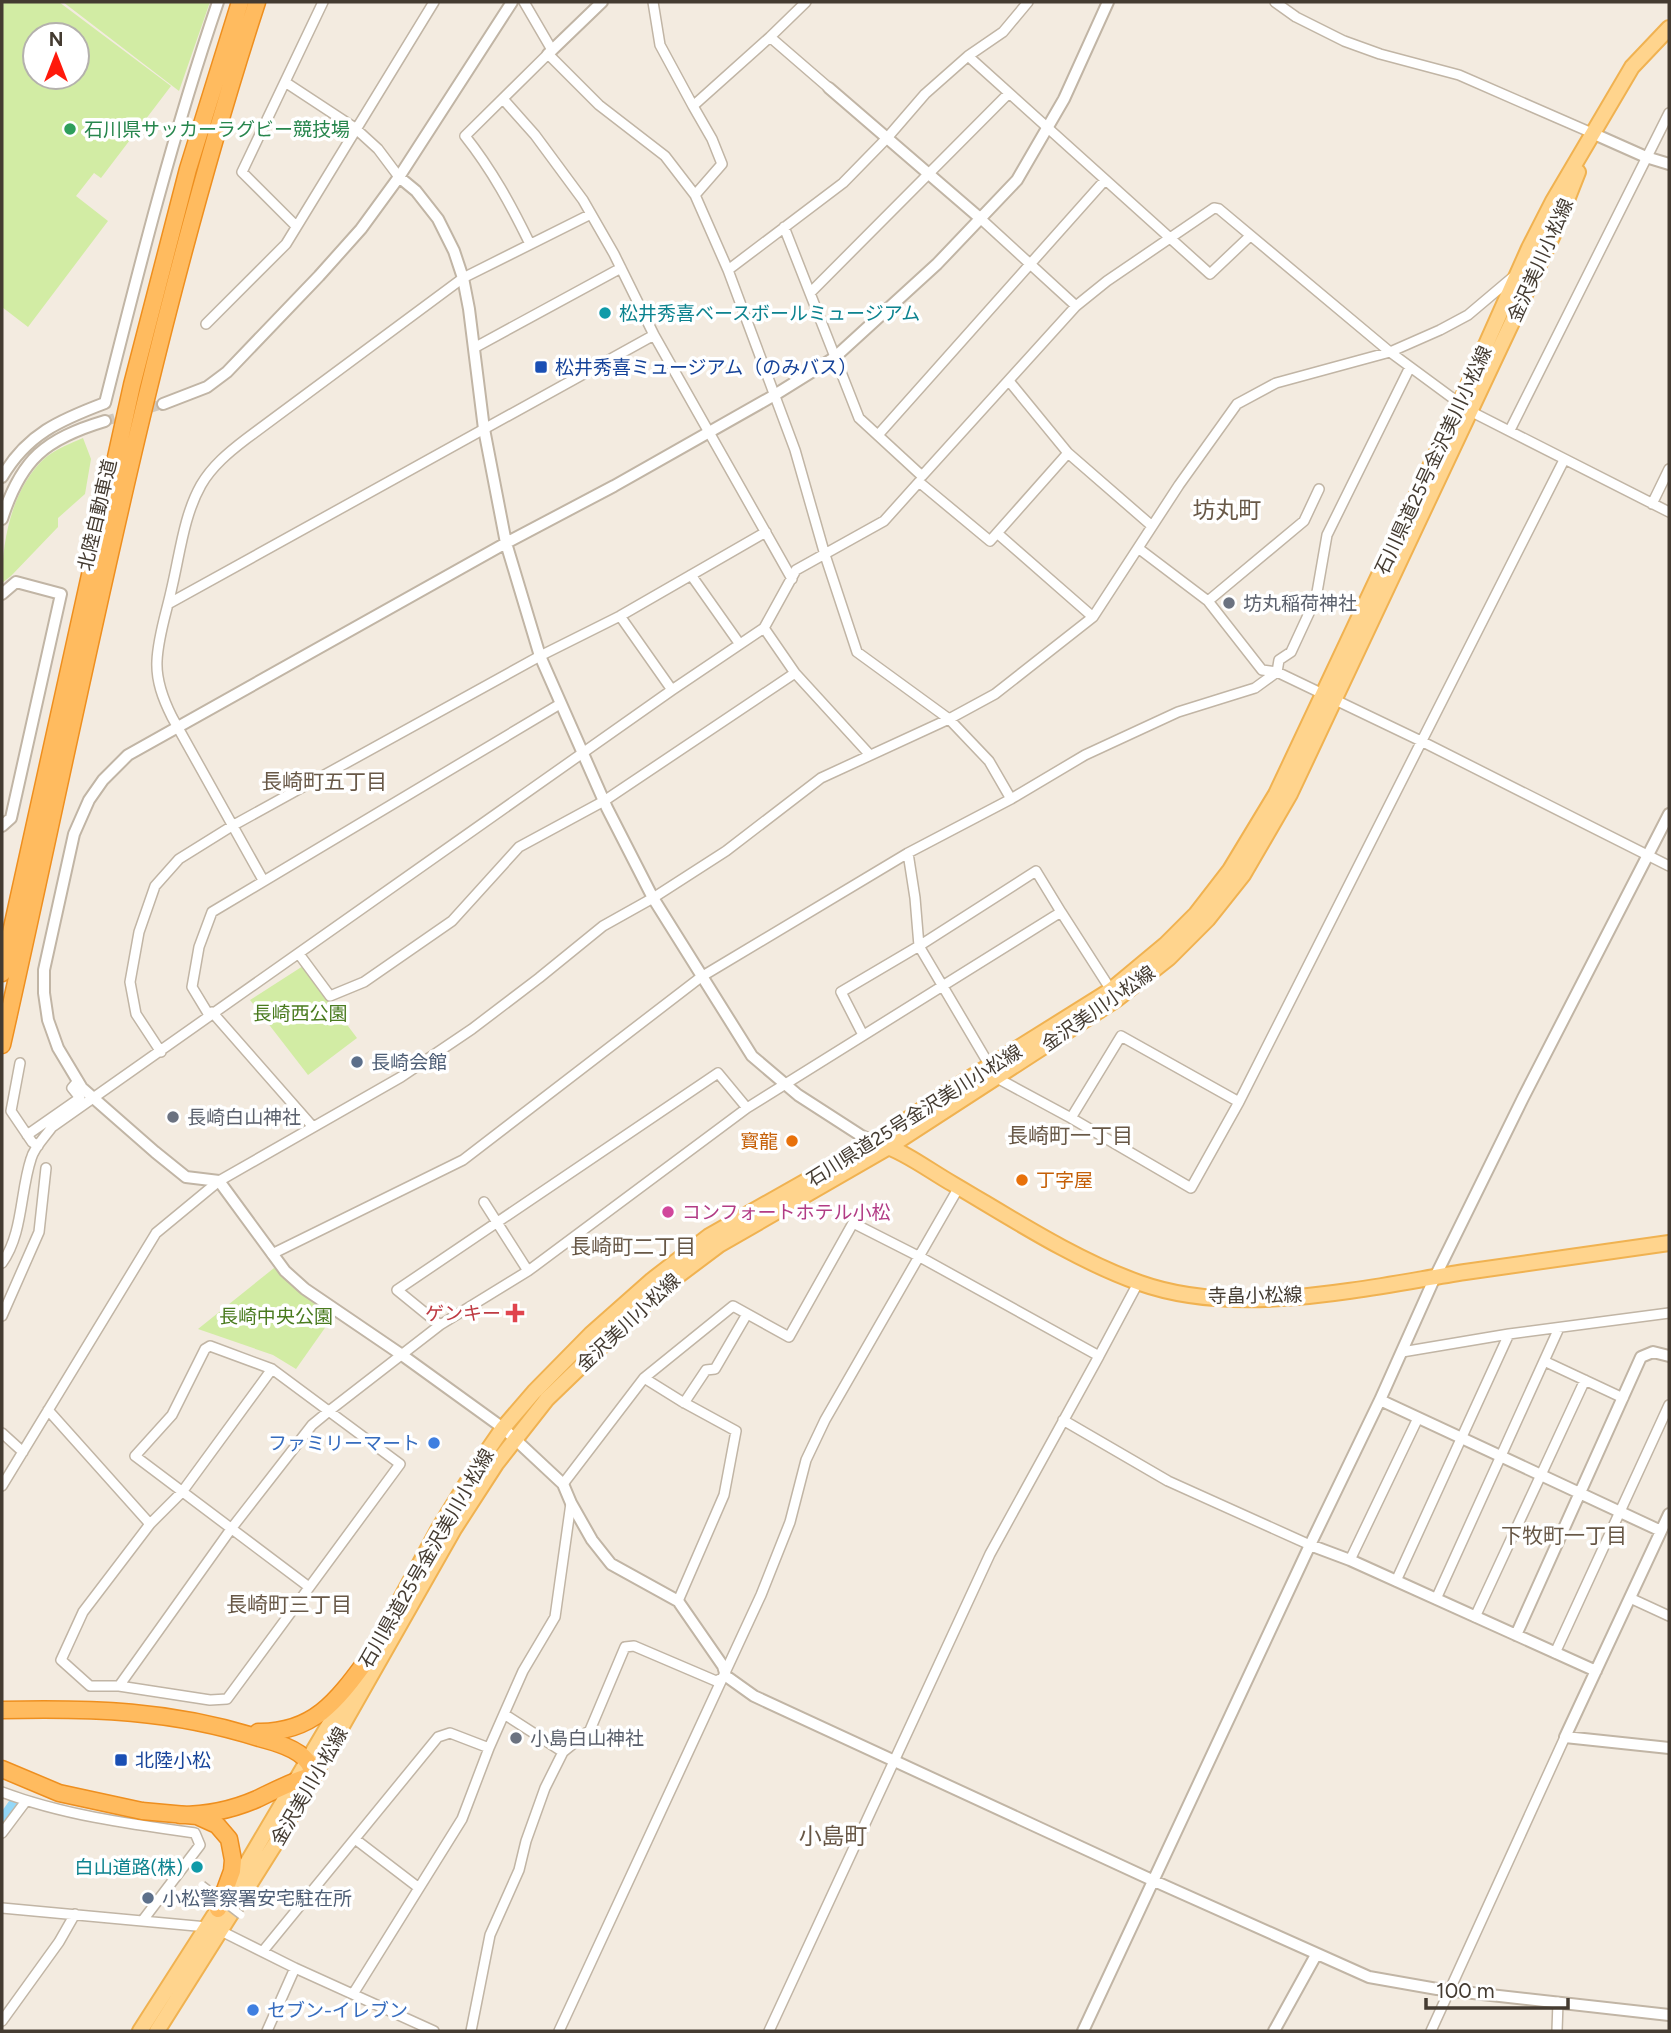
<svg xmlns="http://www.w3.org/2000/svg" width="1671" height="2033" viewBox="0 0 1671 2033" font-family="Figtree,'Noto Sans JP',sans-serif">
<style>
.green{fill:#d2eca4;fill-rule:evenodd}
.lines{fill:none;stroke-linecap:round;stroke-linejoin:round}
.canal{stroke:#94d8f8;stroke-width:10}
.tertiary-tunnel{stroke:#d0c8bd;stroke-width:10;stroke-dasharray:10 5;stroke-linecap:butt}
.minor-casing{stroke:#c1b5a5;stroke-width:12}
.tertiary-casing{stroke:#c1b5a5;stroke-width:14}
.primary-casing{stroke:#f0b251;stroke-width:18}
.motorway-casing{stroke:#ee8f1f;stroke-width:19}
.minor{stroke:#fff;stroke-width:9}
.tertiary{stroke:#fff;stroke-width:10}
.primary{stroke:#ffd48d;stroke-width:14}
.motorway{stroke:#ffbb5f;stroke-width:16}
.pedestrian-bridge-casing{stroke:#c1b5a5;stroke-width:10;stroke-linecap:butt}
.pedestrian-bridge{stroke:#fff;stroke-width:7}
.leisure-dot{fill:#2e9e5b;stroke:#fff;stroke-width:2.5}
.culture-dot{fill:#0f9aa8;stroke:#fff;stroke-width:2.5}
.transit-dot{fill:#1a4fb4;stroke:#fff;stroke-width:2.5}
.worship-dot{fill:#6b7280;stroke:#fff;stroke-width:2.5}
.service-dot{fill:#5c6f8a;stroke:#fff;stroke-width:2.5}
.food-dot{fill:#e8710a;stroke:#fff;stroke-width:2.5}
.hotel-dot{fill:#d1479c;stroke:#fff;stroke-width:2.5}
.health-dot{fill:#e0444e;stroke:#fff;stroke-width:2.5}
.shop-dot{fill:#3f7fe0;stroke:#fff;stroke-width:2.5}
.labels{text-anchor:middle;stroke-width:7;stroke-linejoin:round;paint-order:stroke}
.leisure-label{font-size:19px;fill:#27864d;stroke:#fff;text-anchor:start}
.street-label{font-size:19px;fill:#443b31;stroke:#fff}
.culture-label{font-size:19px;fill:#0d838f;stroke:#fff;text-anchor:start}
.transit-label{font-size:19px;fill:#164399;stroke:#fff;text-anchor:start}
.worship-label{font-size:19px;fill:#5b616d;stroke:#fff;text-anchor:start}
.park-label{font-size:19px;fill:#4a7b1f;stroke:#fff}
.service-label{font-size:19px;fill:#4e5e75;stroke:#fff;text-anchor:start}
.food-label{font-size:19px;fill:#c56008;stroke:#fff;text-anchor:end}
.hotel-label{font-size:19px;fill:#b23c85;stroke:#fff;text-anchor:start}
.health-label{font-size:19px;fill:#be3a42;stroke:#fff;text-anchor:end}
.shop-label{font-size:19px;fill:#366cbe;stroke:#fff;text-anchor:end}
.neighbourhood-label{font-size:21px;fill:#685847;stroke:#fff}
.quarter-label{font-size:23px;fill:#685847;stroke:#fff}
</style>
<rect width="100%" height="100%" fill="#f3ebe0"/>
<path class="green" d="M2,2H59L171,86L101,178L94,173L76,196L108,221L28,327L2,307ZM35,35H77V77H35Z
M63,2H210L179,91Z
M83,438L91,459L85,494L58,518V527L11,576L2,583C2,540 12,488 45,458C56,449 71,443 83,438Z
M303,966L357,1038L308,1075L250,1000Z
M274,1268L334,1315L296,1369L273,1355L198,1329Z"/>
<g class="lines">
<path class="canal" d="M2,1820L13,1804"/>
<path class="tertiary-tunnel" d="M105,421L163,404"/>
<g class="minor-casing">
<path id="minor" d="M524,2L552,50
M653,2L660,45L693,106
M1275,2L1296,17L1344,41L1380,54L1459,75L1592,133
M770,37L829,88
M968,56L1210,274L1250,236
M285,82L355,128L378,149L399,177
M503,99L535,135L583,200L614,254L654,335L792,579
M695,195L722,164L712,139L693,106L770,37L806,2
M981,219L1076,306
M296,226L242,172L323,2
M784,227L859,418L922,476L1076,306L1107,281L1214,208L1219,209L1390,352L1470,411L1669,512
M530,244C511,205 492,170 465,136L548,54L599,105L665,156L695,195L728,270L795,450L825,555L857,652L949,719L989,761L1011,799
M728,270L843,183L887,138L925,94L968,56L1003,32L1028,2
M811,292L1008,94
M206,324L286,244L434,2
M474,348L621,268
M1009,381L1068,453L1152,526
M1510,430L1669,113
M878,435L1105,180
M1652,504L1669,469
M997,533L1093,617
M1138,548L1208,601L1262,670L1277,672L1423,742L1669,866
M691,575L739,643
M1208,601L1304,521L1319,489
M168,604L654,335
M620,616L672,690
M764,628L795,673L870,755
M908,853L915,898L919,946L997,1078L1071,1118L1191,1188L1239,1102L1564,460
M263,880L172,717C163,699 156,681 157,661C158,636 167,611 172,587C180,553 184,515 201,485C212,466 229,452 246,439L463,278L591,214
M299,954L330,996L364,982L452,921L519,847L604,801L795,673
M212,1012L313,1127
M209,1015L192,987L199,947L212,912L560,704
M863,1035L841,992L919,946L1036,871L1061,912
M161,1052L136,1014L130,982L139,932L155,886L179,859L232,826L540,656L620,616L766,532
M20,1063L11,1111L32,1142L38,1146
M1071,1118L1121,1036L1239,1102
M27,1135L80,1098L72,1088L78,1081
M484,1202L528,1271
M272,1254L463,1160L701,977L908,853L1011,799L1085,755L1178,712L1255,688L1277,672L1279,660L1291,652L1316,598L1327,535L1410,367
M2,1263C23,1234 20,1192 31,1159C34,1147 45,1137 52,1127L672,690L764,628L796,570L884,521L919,482L990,541L1068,453
M2,1316L39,1232L46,1168
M440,1325L397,1290L718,1073L747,1108
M1402,1352L1509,1334L1669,1313
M1544,1361L1623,1398
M644,1378L681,1401L736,1431L724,1495L678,1601
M684,1403L706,1370L715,1369L747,1314
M48,1410L150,1524
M1063,1420L1168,1481L1310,1545
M2,1433L23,1452
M563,1484L644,1378L733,1306L789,1337L853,1223L920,1257L1099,1356L1138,1283
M2,1486L156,1233L219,1181L401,1077L472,1029L539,978L603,926L653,898L726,851L821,778L949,719L995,694L1093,617L1179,485L1237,404L1276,383L1390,352L1440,330L1468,315L1513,277
M1350,1560L1418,1418
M1396,1581L1509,1334
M309,1587L135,1456L172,1415L205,1349L210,1346L272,1369L400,1464L227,1699L210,1700L119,1686L231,1529L312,1425L329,1411L440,1325L528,1271L747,1108L1061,912L1111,990
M1630,1598L1669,1616
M1436,1599L1559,1328
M1475,1617L1585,1380
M1555,1653L1669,1405
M119,1686H90L61,1660L83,1612L150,1524L182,1492L272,1369
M504,1714L563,1752
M2,1792C63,1815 130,1824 195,1833L200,1845L143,1920
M2,1833L26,1801
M355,1839L419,1888
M2,1908L207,1927L221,1931L295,1968L434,2031
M263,1951L438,1737L450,1733L489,1748
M353,1994L462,1819L489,1748L523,1671L555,1617L571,1503
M2,2021L59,1942L75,1914
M267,2031L295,1968
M471,2031L490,1935L519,1870L526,1841L545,1788L563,1752L590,1730L625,1647L634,1646L716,1681L726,1676
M559,2031L761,1595L790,1522L806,1460L825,1420L959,1187
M769,2031L990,1554L1099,1356
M1431,2031L1565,1737
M1557,2031L1558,2002"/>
</g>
<g class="tertiary-casing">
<path id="tertiary" d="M1108,2L1064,99L1017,180L937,264L834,358L773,396L614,486L506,543L128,755L103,780L89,800L74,834L44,970V993L48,1020L58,1048L82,1088L155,1152L186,1177L219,1181L285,1271L305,1289L402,1355L503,1428L563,1484L571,1503L592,1540L611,1564L678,1601L723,1666L726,1676L754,1696L1152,1880L1369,1977L1437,1989L1669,2015
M548,54L602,2
M829,88L981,219
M1592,133L1646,157L1669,164
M399,177L416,191L438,219L454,251L463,278L469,309L484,429L506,543L540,656L607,808L653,898L752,1056L798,1095L860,1135L875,1142
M163,404L207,387L227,372L319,276L361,229L399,177L512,2
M2,477C27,434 60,420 105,403C139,268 173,133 218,2
M2,519C21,459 45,439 105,421
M2,594L16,582L61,594L11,818L2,826
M1380,1400L1661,1531
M1669,1514L1565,1737L1669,1748
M1310,1545L1350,1560L1596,1671
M1516,1635L1641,1357L1653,1352L1669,1356
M1083,2031L1310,1545L1380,1400L1435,1277L1523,1098L1669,814
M1274,2031L1316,1955"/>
</g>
<g class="primary-casing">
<path id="primary" d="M883,1145C907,1153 930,1171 953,1184C1011,1218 1075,1260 1140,1283C1238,1318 1364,1288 1465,1272C1533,1262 1601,1253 1669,1243
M366,1663L438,1530L481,1460L503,1428L534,1392L591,1334L652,1280L709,1236L875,1142L946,1093L1111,990L1165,945L1196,914L1230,870L1276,794L1460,403L1529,248L1553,201L1632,67L1669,28
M140,2031L240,1875L350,1689
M157,2031L275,1844L454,1529L496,1464L547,1399L663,1287L719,1245L889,1147L1117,999L1169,958L1208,919L1243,875L1290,794L1554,233L1578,172"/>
</g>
<g class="motorway-casing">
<path id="motorway" d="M2,973L132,385L188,169L240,2
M2,1045C81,695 146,343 257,2
M2,1710C92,1708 171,1710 259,1738C274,1742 297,1748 307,1761C310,1764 312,1771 314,1775C294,1780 276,1790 257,1799C232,1810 207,1815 180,1815
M258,1732C317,1733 340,1696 372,1653
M2,1769L59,1793L142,1811L197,1816L217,1825L229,1839L233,1860L232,1871L218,1909"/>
</g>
<use href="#minor" class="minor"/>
<use href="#tertiary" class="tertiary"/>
<use href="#primary" class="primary"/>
<use href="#motorway" class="motorway"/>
<g class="pedestrian-bridge-casing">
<path id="pedestrian-bridge" d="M202,1885L241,1915"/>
</g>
<use href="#pedestrian-bridge" class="pedestrian-bridge"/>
</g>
<circle class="leisure-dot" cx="70" cy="129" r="7"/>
<g class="culture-dot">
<circle cx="605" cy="313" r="7"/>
<circle cx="197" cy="1867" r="7"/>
</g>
<g class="transit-dot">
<rect x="534" y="360" width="14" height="14" rx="3.5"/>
<rect x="114" y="1753" width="14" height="14" rx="3.5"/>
</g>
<g class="worship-dot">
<circle cx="1229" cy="603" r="7"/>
<circle cx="173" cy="1117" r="7"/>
<circle cx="516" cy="1738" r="7"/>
</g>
<g class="service-dot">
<circle cx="357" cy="1062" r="7"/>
<circle cx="148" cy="1898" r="7"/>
</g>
<g class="food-dot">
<circle cx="792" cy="1141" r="7"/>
<circle cx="1022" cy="1180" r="7"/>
</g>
<circle class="hotel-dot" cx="668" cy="1212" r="7"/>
<path class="health-dot" d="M511.5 1302.5h7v7h7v7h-7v7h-7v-7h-7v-7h7z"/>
<g class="shop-dot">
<circle cx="434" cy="1443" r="7"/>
<circle cx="253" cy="2010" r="7"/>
</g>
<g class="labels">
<g class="leisure-label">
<text x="84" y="136">石川県サッカーラグビー競技場</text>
</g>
<g class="street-label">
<text transform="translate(1540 260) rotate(-66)" y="7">金沢美川小松線</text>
<text transform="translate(1433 460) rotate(-65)" y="7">石川県道25号金沢美川小松線</text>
<text transform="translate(97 515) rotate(-77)" y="7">北陸自動車道</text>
<text transform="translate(1098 1008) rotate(-35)" y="7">金沢美川小松線</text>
<text transform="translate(914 1115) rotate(-32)" y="7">石川県道25号金沢美川小松線</text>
<text transform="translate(1255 1295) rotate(-1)" y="7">寺畠小松線</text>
<text transform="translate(628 1322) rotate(-43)" y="7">金沢美川小松線</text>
<text transform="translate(426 1558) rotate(-60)" y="7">石川県道25号金沢美川小松線</text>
<text transform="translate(309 1786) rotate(-60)" y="7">金沢美川小松線</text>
</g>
<g class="culture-label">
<text x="619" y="320">松井秀喜ベースボールミュージアム</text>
<text x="183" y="1874" text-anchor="end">白山道路(株)</text>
</g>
<g class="transit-label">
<text x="555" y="374">松井秀喜ミュージアム（のみバス）</text>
<text x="135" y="1767">北陸小松</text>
</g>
<g class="worship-label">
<text x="1243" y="610">坊丸稲荷神社</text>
<text x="187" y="1124">長崎白山神社</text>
<text x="530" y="1745">小島白山神社</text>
</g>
<g class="park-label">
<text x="300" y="1020">長崎西公園</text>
<text x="276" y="1323">長崎中央公園</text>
</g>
<g class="service-label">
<text x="371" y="1069">長崎会館</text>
<text x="162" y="1905">小松警察署安宅駐在所</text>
</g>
<g class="food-label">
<text x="778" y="1148">寳龍</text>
<text x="1036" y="1187" text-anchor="start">丁字屋</text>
</g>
<g class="hotel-label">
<text x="682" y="1219">コンフォートホテル小松</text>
</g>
<g class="health-label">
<text x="501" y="1320">ゲンキー</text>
</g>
<g class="shop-label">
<text x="420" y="1450">ファミリーマート</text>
<text x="267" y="2017" text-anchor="start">セブン-イレブン</text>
</g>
<g class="neighbourhood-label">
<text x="324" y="789">長崎町五丁目</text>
<text x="1070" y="1143">長崎町一丁目</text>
<text x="633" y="1254">長崎町二丁目</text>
<text x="1564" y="1543">下牧町一丁目</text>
<text x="289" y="1612">長崎町三丁目</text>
</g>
<g class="quarter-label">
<text x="1227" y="518">坊丸町</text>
<text x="833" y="1844">小島町</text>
</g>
</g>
<rect width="1671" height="2033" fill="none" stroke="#443b31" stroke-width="7"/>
<g transform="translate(56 56)"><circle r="33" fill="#ffffff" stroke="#b4b1ad" stroke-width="2"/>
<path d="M0-5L12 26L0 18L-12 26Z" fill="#ff190b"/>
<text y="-10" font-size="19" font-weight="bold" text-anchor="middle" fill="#443b31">N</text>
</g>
<path d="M1426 1998v10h142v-10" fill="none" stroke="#443b31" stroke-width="3.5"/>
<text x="1436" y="1998" font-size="21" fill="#443b31" stroke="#ffffff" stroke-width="5" paint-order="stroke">100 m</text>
</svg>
